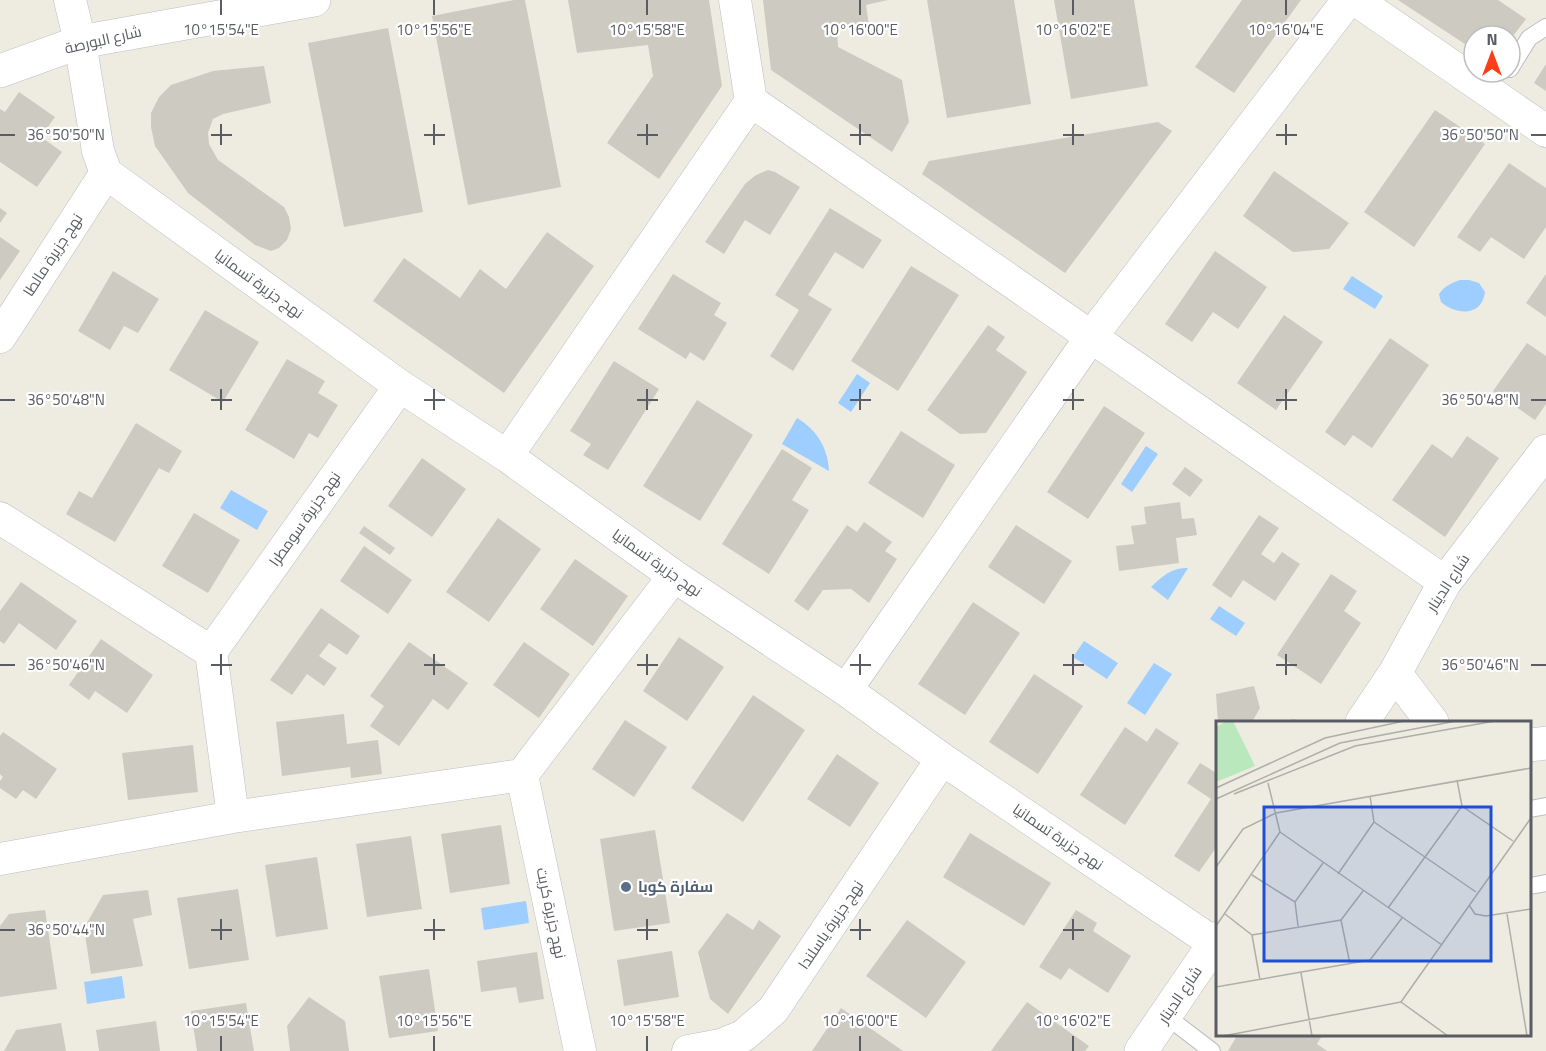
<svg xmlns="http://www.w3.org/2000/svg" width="1546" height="1051" viewBox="0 0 1546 1051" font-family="'Titillium Web',Cairo,sans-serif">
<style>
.water{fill:#9ecdff}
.building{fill:#cdcac1}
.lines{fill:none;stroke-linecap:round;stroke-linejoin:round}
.lane-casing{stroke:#bbbdc3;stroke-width:18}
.street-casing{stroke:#bbbdc3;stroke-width:33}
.secondary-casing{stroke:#bbbec5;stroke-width:34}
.lane{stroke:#fff;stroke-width:16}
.street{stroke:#fff;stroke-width:32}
.secondary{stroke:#fff;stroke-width:33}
.ticks{fill:none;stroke:#595c63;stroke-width:2}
.service-dot{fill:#5c6f8a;stroke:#fff;stroke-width:2}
.labels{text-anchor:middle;stroke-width:4.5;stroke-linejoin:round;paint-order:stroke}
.street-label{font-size:15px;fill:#595c63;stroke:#fff}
.service-label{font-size:15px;font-weight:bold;fill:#4e5e75;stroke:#fff;text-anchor:start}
.inset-road{fill:none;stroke:#aeaeaa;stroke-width:1.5}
.view{fill:#1d4ed8;fill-opacity:0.15;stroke:#1d4ed8;stroke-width:3}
.inset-edge{fill:none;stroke:#595c63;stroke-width:3}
.ticks-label{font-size:15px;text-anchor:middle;fill:#595c63;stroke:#fff;stroke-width:4.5;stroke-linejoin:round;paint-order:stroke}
</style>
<rect width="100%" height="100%" fill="#eeece0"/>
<path class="water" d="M1352,276L1383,296L1375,309L1343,289Z
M1460,280H1469L1479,283L1485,292C1482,317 1456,315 1441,302L1439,294C1445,286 1451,283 1460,280Z
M857,374L870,383L851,412L838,403Z
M797,418C817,430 828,448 829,471L782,444Z
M1146,446L1158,454L1132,492L1121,484Z
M231,490L268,511L257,530L220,508Z
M1188,568L1168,600L1151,587C1162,576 1173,567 1188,568Z
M1219,606L1245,623L1236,636L1210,619Z
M1084,641L1118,663L1107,679L1073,657Z
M1154,663L1172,674L1145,715L1127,703Z
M526,901L529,923L484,930L481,908Z
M122,976L125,998L87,1004L84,982Z"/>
<path class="building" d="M514,0H525L561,187L468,205L432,16Z
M568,0H709L722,86L659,179L607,143L653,76L648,45L577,53Z
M763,0H888L866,5L869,26L837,31L838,47L902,80L909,122L892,152L771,70Z
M927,0H1014L1031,104L947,118Z
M1054,0H1134L1148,86L1071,99Z
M1242,0H1301L1234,93L1195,67Z
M1398,0H1498L1526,19L1510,40V36H1474V50Z
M388,28L423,212L344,227L308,43Z
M1546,64V91L1534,83Z
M264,66L271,103L223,114L213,119L208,133L209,144L218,160L284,207L289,217L291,229L287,240L279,248L271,251L255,245L188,193L155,146L151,127V113L159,97L171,85L213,71Z
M19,92L55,117L41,137L62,152L37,187L0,162V109L5,112Z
M1435,110L1485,144L1414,247L1364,212Z
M1158,122L1172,131L1065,273L922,174L929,161Z
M1509,163L1546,188V227L1524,259L1491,237L1480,252L1457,237Z
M768,170L775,172L800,187L770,235L745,220L724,254L705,242L745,184L756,175Z
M1274,171L1349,223L1329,249L1293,252L1243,216Z
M0,208L7,213L0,223Z
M830,208L882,240L863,269L835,252L808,295L832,309L793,371L770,356L799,310L775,295Z
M547,232L594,266L504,393L373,301L404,258L460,298L480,269L506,289Z
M0,237L20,251L0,280Z
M1215,251L1267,287L1238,329L1213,312L1192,342L1165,324Z
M911,266L959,295L898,391L851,361Z
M113,271L159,299L138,333L124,326L110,350L78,331Z
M673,274L721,303L714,315L727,323L704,361L690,352L686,359L638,329Z
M1546,274V317L1526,303Z
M205,310L259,342L223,402L169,370Z
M1284,315L1323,342L1276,410L1237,383Z
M988,325L1005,337L996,350L1027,372L986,433L960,434L927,410Z
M1390,338L1429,365L1372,448L1353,435L1345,446L1325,432Z
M1527,343L1546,356V404L1535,420L1493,391Z
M287,359L325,381L318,393L338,405L318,438L309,433L294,459L245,430Z
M614,361L659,389L608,470L583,455L591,444L570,431Z
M697,400L753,435L700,521L643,486Z
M1104,406L1145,433L1088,519L1047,492Z
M136,423L182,451L169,473L159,468L115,542L66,514L79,491L92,498Z
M901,431L955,465L923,518L868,483Z
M1467,436L1499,458L1445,537L1392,500L1432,444L1452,458Z
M782,449L812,468L792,500L809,510L769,574L722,544Z
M422,458L466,489L432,537L388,506Z
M1185,467L1203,480L1190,497L1172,484Z
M1180,502L1182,519L1194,518L1197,535L1176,538L1179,563L1119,571L1116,546L1134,544L1131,526L1146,524L1144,507Z
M194,513L240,540L208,593L162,566Z
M1259,515L1279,528L1261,554L1274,563L1282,552L1300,564L1275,601L1243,580L1231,598L1212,585Z
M498,518L541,549L489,622L446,592Z
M864,522L892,542L885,551L897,559L869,603L851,589L823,590L808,611L794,601L847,525L857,532Z
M1016,525L1072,561L1044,604L988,567Z
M364,526L395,548L390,555L359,533Z
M364,546L412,580L388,614L340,581Z
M575,559L628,596L593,646L540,609Z
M1331,574L1357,591L1344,611L1361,623L1321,684L1277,655Z
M21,582L77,621L56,650L19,623L4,644L0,641V611Z
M973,602L1020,633L965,715L918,684Z
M321,608L360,636L347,655L329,643L319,656L337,668L324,686L307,674L292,695L270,680Z
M679,637L724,667L687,721L643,691Z
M101,639L153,675L127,713L95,691L89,700L69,685Z
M409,642L468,683L448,710L433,699L399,746L370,726L384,706L370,696Z
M524,642L570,674L539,718L493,685Z
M1034,674L1083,706L1038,774L989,742Z
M1254,686L1260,708L1252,722H1218L1216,694Z
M753,695L805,730L743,822L691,788Z
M344,714L347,744L378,740L382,774L351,778L350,767L282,776L276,722Z
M1292,719L1306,721V722H1290Z
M625,720L667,747L634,797L592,769Z
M1125,727L1147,742L1156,728L1179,743L1125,825L1080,795Z
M3,732L57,769L36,799L23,790L16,799L0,788V781L3,777L0,774V736Z
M193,745L198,792L128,800L122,753Z
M837,754L879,783L850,827L807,799Z
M1200,763L1218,774V845L1199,872L1174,856L1211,799L1187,783Z
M501,825L510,884L450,893L441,834Z
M655,830L670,923L614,931L600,839Z
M970,833L1051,883L1024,926L943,877Z
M411,836L422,909L367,917L356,844Z
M317,857L328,929L276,937L265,865Z
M238,889L249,960L189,969L177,898Z
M148,890L152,915L133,919L143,966L91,974L84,928L103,895Z
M45,910L57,989L0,997V926L9,914Z
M1076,910L1097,923L1093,931L1131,956L1108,993L1069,968L1061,980L1039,967Z
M727,913L753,930L759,920L781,936L728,1014L710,999L698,952Z
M907,920L966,962L926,1018L866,976Z
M672,951L679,997L624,1006L617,960Z
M537,952L544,999L519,1003L516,987L481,992L477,961Z
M429,969L438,1031L389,1038L379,976Z
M309,997L345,1021L349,1051H290L287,1026Z
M1027,1002L1089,1046L1085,1051H991Z
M246,1003L254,1051H197L191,1011Z
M841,1008L903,1051H812Z
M156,1021L160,1051H99L96,1030Z
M61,1023L66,1051H4L16,1030Z
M1238,1034H1323L1317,1044L1327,1051H1228Z"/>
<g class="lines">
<g class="lane-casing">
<path id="lane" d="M1510,69L1529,38L1546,27
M1530,809L1546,806
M1530,886L1546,883
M1166,1016L1212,1051"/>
</g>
<g class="street-casing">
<path id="street" d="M70,0L80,42L98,151L106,173
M735,0L751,101
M1356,0L1546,131
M751,101L1445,582
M106,173L400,386L507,456L674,576L846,690L942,759L1214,943
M0,337L106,173
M507,456L751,101
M0,518L211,652L400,386
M211,652L233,817
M846,690L1091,337L1348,0
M522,775L580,1051
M0,859L233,817L522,775L674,576
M688,1051L721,1045L743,1036L773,1010L942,759"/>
</g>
<g class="secondary-casing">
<path id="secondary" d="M0,71L80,42L314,0
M1395,673L1432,722
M1362,722L1395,673L1445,582L1546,451
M1530,745L1546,743
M1141,1051L1218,938"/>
</g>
<use href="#lane" class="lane"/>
<use href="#street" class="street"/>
<use href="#secondary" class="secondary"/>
</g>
<path class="ticks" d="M221,0V15M434,0V15M647,0V15M860,0V15M1073,0V15M1286,0V15M221,124V145M434,124V145M647,124V145M860,124V145M1073,124V145M1286,124V145M0,135H15M211,135H232M424,135H445M637,135H658M850,135H871M1063,135H1084M1276,135H1297M1531,135H1546M221,389V410M434,389V410M647,389V410M860,389V410M1073,389V410M1286,389V410M0,400H15M211,400H232M424,400H445M637,400H658M850,400H871M1063,400H1084M1276,400H1297M1531,400H1546M221,654V675M434,654V675M647,654V675M860,654V675M1073,654V675M1286,654V675M0,665H15M211,665H232M424,665H445M637,665H658M850,665H871M1063,665H1084M1276,665H1297M1531,665H1546M221,919V940M434,919V940M647,919V940M860,919V940M1073,919V940M0,930H15M211,930H232M424,930H445M637,930H658M850,930H871M1063,930H1084M221,1036V1051M434,1036V1051M647,1036V1051M860,1036V1051M1073,1036V1051"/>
<circle class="service-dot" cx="626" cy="887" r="6"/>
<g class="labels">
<g class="street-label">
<text transform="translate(103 40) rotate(-13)" y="5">شارع البورصة</text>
<text transform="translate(53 255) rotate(-57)" y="5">نهج جزيرة مالطا</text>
<text transform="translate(259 284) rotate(36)" y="5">نهج جزيرة تسمانيا</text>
<text transform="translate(305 519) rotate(-55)" y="5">نهج جزيرة سومطرا</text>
<text transform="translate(657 563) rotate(35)" y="5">نهج جزيرة تسمانيا</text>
<text transform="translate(1448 583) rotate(-57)" y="5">شارع الدينار</text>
<text transform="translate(1058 837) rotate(34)" y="5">نهج جزيرة تسمانيا</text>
<text transform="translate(551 913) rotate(78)" y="5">نهج جزيرة كريت</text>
<text transform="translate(831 925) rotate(-56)" y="5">نهج جزيرة ياسلندا</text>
<text transform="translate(1180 995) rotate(-56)" y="5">شارع الدينار</text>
</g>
<g class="service-label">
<text x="638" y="892">سفارة كوبا</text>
</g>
</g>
<g transform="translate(1216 721)">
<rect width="315" height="315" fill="#eeece0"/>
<path d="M11,0H17L39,45L0,61V6Z" fill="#b9e8bd"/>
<path class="inset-road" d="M241,59L246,85L297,120M52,62L64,111M0,67L109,17L188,0M18,73L139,25L279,0M154,75L158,101M0,78L124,22L240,0M158,101L260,171M64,111L226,224M0,146L27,108L60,92L315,47M122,153L158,101M36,154L79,181L107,142M79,181L82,205M253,184L259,193L270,195L315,188M172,187L246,85M9,193L36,214L125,199L147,170M291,193L311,315M125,199L134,243M0,205L64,111M36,214L44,259M85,252L96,315M0,266L154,239L186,197M185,281L315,97M185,281L232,315M7,315L185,281"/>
<path class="view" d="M48,86H275V240H48Z"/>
<rect width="315" height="315" class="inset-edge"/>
</g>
<g class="ticks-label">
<text x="221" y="35">10°15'54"E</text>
<text x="434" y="35">10°15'56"E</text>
<text x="647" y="35">10°15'58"E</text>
<text x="860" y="35">10°16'00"E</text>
<text x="1073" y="35">10°16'02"E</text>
<text x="1286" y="35">10°16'04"E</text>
<text x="66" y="140">36°50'50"N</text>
<text x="1480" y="140">36°50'50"N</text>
<text x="66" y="405">36°50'48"N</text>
<text x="1480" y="405">36°50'48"N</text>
<text x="66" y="670">36°50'46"N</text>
<text x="1480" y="670">36°50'46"N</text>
<text x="66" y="935">36°50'44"N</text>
<text x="221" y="1026">10°15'54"E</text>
<text x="434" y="1026">10°15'56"E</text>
<text x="647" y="1026">10°15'58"E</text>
<text x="860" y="1026">10°16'00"E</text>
<text x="1073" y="1026">10°16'02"E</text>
</g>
<g transform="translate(1492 54)"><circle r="28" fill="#ffffff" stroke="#bdbec1" stroke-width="1.5"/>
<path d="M0-4.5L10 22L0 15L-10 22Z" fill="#fa3e1a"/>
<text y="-9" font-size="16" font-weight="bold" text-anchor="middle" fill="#595c63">N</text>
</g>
</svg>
